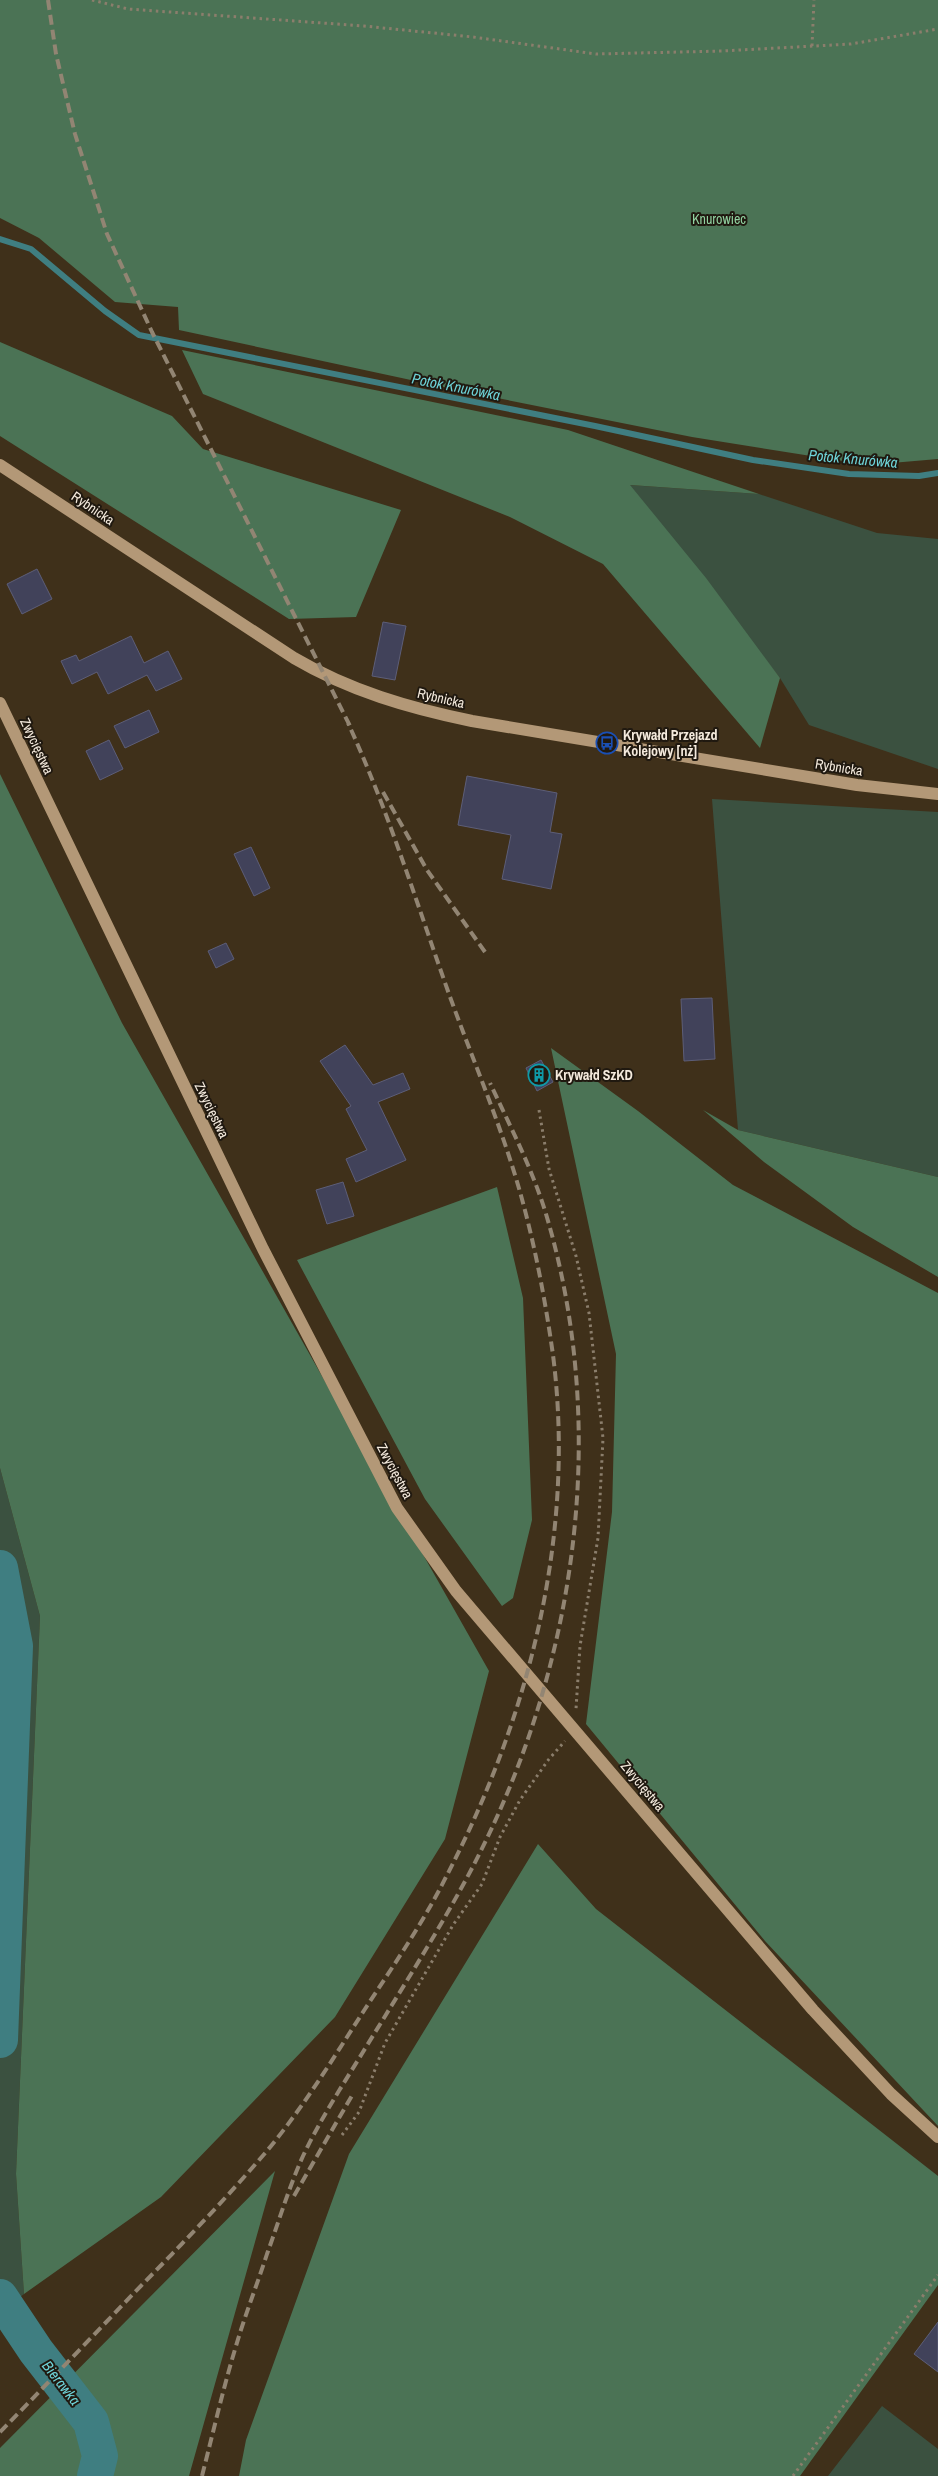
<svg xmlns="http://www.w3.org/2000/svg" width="938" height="2476" viewBox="0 0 938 2476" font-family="'Archivo Narrow',sans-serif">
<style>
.green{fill:#3b5140}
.forest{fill:#4b7355}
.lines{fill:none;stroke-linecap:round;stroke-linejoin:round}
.stream{stroke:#3f7e81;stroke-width:6}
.river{stroke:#3f7e81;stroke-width:36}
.building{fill:#41425a;stroke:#5d5e78}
.path{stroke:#8b7e6c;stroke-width:3;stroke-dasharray:2.5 4;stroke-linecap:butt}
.major{stroke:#b39877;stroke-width:12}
.rail{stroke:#928573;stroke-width:4;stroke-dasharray:10 5;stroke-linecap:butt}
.labels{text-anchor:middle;stroke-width:4;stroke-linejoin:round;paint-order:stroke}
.park-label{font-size:14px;fill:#91d1a0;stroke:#201910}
.street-label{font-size:14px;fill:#f4eadd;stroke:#201910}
.poi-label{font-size:14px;font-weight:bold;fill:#f4eadd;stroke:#201910;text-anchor:start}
.water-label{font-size:15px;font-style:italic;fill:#6ed3d8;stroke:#201910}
</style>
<rect width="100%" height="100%" fill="#3f301a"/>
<path class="green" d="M629,485L759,494L877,533L938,539V769L809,725L780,678Z
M712,799L938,812V1177L738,1130Z
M0,1468L40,1616L16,2174L24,2294L0,2312Z
M882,2406L938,2449V2476H828Z"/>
<path class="forest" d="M0,0H938V459L868,465L692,437L462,391L179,330L178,307L115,302L39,238L0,218Z
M0,342L172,416L203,449L401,510L356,617L289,619L0,436Z
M182,350L568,430L759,494L630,485L706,578L780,678L760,748L603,564L510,517L203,394Z
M0,774L122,1023L489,1671L445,1839L335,2017L161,2197L24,2294L16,2174L40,1616L0,1468Z
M551,1048L638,1111L733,1185L938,1293V2126L765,1941L586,1724L612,1512L616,1354Z
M703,1110L738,1130L938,1177V1277L853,1227L764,1162Z
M497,1187L523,1298L532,1520L513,1598L502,1606L425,1499L297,1260Z
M538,1844L596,1909L938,2176V2285L800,2476H239L246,2440L349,2154Z
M275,2171L189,2476H0V2448Z"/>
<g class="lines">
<path class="stream" d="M0,239L31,249L105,311L139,335L595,426L753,460L849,474L919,476L938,473"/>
<path class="river" d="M0,1568L15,1646L0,2040
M0,2297L36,2351L91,2422L100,2456L95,2476"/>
</g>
<path class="building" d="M37,569L52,599L22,614L7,584Z
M383,622L406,626L395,680L372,676Z
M131,636L144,663L168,651L182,679L156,691L147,675L108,694L97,672L72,684L61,661L76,655L79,661Z
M149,710L159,732L125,748L114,726Z
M109,740L123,769L100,780L86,751Z
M467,776L557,793L550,832L562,834L551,889L502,879L511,835L458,825Z
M251,847L270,888L254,896L234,854Z
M226,943L234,959L216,968L208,951Z
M712,998L715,1059L684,1061L681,999Z
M345,1045L373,1085L403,1073L410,1089L378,1102L406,1160L356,1182L346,1159L367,1150L346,1109L351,1106L320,1061Z
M541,1060L553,1082L537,1091L526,1068Z
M343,1182L354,1216L327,1224L316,1190Z
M938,2322V2372L914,2354Z"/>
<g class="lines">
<path class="path" d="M92,0L128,9L364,26L473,37L596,54L722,51L851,44L938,29
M812,46L814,0
M539,1110L549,1169L576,1256L589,1313L603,1438L598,1538L580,1646L576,1709
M342,2135L359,2112L385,2043L453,1925L482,1884L500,1837L520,1800L549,1759L565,1741
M793,2476L938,2275"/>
<path class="major" d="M0,465L294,658C350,691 409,708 472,721L857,785L938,794
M0,703L263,1249L397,1508L456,1591L813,2010L891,2094L938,2137"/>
<path class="rail" d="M48,0L56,54L75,134L107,234L152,332L351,728
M383,792L427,870L485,952
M294,2196L354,2092
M0,2432C45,2386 90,2339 134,2293C179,2247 224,2201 266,2152C303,2108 334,2057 365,2009C393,1966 423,1923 446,1877C529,1718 576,1535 553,1355C545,1298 534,1240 518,1185C499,1120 472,1058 449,994C417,904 388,810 348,723
M202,2476C213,2433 223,2389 236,2346C245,2315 257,2285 267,2254C279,2221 289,2187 303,2156C320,2120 342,2086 363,2052C399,1993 437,1934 470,1872C576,1672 611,1432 546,1214C532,1168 510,1126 490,1083"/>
</g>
<defs>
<g id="bus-ring" transform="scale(1.125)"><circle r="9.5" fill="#201910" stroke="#1a4fb4" stroke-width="1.5"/><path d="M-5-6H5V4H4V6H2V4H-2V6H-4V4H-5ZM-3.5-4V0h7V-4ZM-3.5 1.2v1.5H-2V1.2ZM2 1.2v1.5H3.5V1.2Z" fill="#1a4fb4"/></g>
<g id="building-ring" transform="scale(1.125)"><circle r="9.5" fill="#201910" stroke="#0f9aa8" stroke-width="1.5"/><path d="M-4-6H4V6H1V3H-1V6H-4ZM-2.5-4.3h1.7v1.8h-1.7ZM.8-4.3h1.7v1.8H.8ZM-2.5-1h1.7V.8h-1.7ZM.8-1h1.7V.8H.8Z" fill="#0f9aa8"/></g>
</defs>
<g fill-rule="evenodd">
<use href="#bus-ring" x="607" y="743"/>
<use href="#building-ring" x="539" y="1075"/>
</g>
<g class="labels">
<g class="park-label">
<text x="719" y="224">Knurowiec</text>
</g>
<g class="street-label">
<text transform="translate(93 508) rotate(34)" y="5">Rybnicka</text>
<text transform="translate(441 698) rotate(13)" y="5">Rybnicka</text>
<text transform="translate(37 746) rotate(65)" y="5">Zwycięstwa</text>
<text transform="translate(839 767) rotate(9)" y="5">Rybnicka</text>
<text transform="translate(212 1110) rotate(64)" y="5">Zwycięstwa</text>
<text transform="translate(395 1471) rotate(62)" y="5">Zwycięstwa</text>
<text transform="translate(643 1786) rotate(50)" y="5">Zwycięstwa</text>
</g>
<g class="poi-label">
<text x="623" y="740">Krywałd Przejazd<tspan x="623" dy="16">Kolejowy [nż]</tspan></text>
<text x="555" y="1080">Krywałd SzKD</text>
</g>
<g class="water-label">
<text transform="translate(456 387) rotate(11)" y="5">Potok Knurówka</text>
<text transform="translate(853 459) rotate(5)" y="5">Potok Knurówka</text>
<text transform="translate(61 2383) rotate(52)" y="5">Bierawka</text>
</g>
</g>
</svg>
